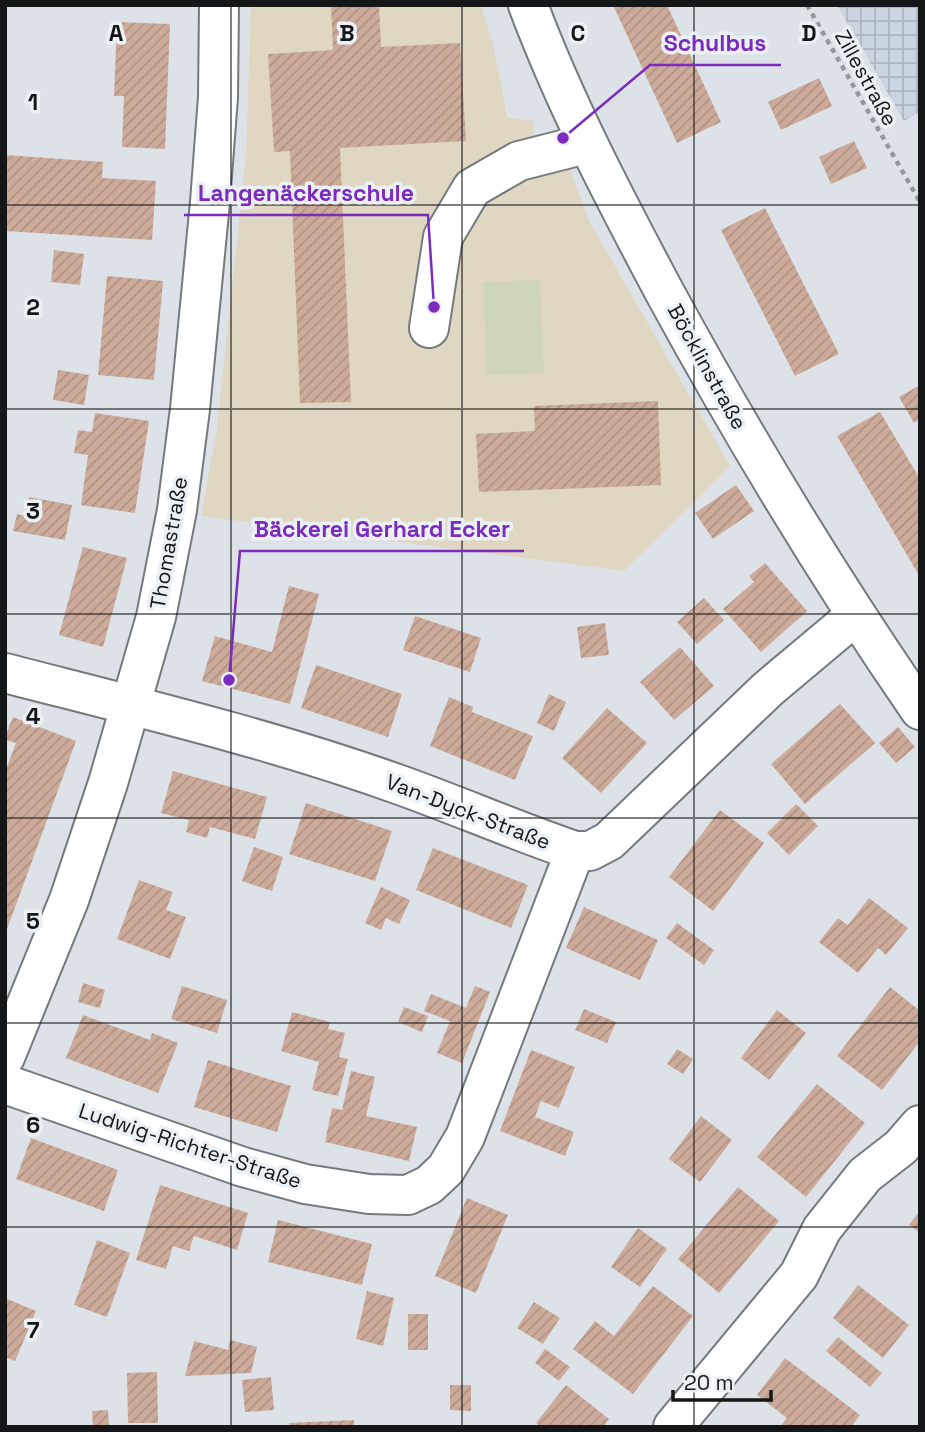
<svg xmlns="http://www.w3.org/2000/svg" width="925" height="1432" viewBox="0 0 925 1432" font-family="'Space Grotesk',sans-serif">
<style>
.industrial{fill:url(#industrial-grid)}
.education{fill:#e0d7c2}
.green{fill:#ced5bb}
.building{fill:url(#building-hatch)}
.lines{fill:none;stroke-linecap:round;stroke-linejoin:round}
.minor-casing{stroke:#75797e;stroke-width:42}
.path{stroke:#94989d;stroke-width:4.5;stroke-dasharray:5 5;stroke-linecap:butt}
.minor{stroke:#fff;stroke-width:38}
.grid{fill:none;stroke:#151618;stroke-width:2;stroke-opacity:0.55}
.labels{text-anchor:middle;stroke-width:7;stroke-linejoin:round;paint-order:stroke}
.street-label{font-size:21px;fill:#151618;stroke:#ebf0f5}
.grid-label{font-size:23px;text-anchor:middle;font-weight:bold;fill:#151618;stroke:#ebf0f5;stroke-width:7;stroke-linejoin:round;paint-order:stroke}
.leader{fill:none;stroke:#7b2cbf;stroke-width:2.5}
.callout-dot{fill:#7b2cbf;stroke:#ebf0f5;stroke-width:2.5}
.callout-label{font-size:23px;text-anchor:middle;font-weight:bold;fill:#7b2cbf;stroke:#ebf0f5;stroke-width:7;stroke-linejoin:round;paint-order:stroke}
</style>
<defs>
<pattern id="industrial-grid" width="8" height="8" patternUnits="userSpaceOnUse" patternTransform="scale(1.75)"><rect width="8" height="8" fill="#cbd5e1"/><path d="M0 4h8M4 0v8" fill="none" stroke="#adb6c0"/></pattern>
<pattern id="building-hatch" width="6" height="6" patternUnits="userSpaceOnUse" patternTransform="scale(1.75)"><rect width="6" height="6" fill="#cdab9b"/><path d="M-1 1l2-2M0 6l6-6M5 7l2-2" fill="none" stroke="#af9285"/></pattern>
</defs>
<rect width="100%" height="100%" fill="#dde2e8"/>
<path class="industrial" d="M837,5H920V112L904,121Z"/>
<path class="education" d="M251,5H481L494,48L507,117L534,121V165L568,164L589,221L730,466L624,571L201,516L217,428L246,156Z"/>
<path class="green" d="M540,280L544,373L487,375L483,282Z"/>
<path class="building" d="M331,5H379L381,47L460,43L466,141L340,148L351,402L300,403L290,151L274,152L268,54L333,50Z
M613,5H667L721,122L677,143Z
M117,22L170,24L165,149L122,147L124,96H114Z
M819,78L832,106L781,130L768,102Z
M854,141L867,168L831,184L819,157Z
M5,155L103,162L102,178L156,181L152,240L5,231Z
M765,208L839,354L795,376L721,230Z
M54,250L84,254L80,285L51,282Z
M107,276L163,281L154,380L98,375Z
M58,370L89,375L84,405L53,400Z
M920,385V419L914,423L899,397Z
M658,401L661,485L479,492L476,434L535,431L534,406Z
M880,412L920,479V577L837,436Z
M95,413L149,421L135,513L81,505L88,455L74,453L78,430L92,432Z
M736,485L754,511L713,539L695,513Z
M29,497L72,505L65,540L13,531L17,514L25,516Z
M83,547L127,558L103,647L59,635Z
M765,563L807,611L761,652L723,609L754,582L749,576Z
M289,586L319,594L290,704L202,681L215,636L272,652Z
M704,598L724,620L697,644L677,622Z
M415,616L481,638L470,672L403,650Z
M605,623L609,655L581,658L577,627Z
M680,647L714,686L674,720L640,682Z
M316,665L402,694L388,737L301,708Z
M549,694L566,702L554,731L537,723Z
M449,697L473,707L472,712L533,736L515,780L430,746Z
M840,704L875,743L805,804L771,764Z
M607,708L647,743L601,793L562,758Z
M13,717L76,741L6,932L5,772L16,743L5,740V737Z
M898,727L915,747L896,763L879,743Z
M173,771L267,797L255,839L210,827L207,838L186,832L189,820L161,813Z
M306,803L392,831L375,881L289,854Z
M796,804L818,826L789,855L767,833Z
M720,810L764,843L713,911L669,877Z
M254,847L283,857L272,891L242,881Z
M433,848L528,885L511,928L416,890Z
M139,880L173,892L166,910L186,917L170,959L117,939Z
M381,887L410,900L399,924L386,918L381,930L365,923Z
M869,898L908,928L886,955L878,948L858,973L819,942L838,918L848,925Z
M584,907L658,940L640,980L566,948Z
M677,923L714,950L704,965L666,938Z
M83,983L105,990L100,1008L78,1002Z
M182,986L227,1000L217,1033L171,1019Z
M475,986L490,992L462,1063L437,1053L450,1021L424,1011L431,994L466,1008Z
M890,987L920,1011V1041L882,1090L837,1056Z
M404,1007L428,1016L422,1032L398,1022Z
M584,1009L616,1022L607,1043L575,1030Z
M777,1010L806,1033L769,1080L741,1058Z
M292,1012L330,1022L328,1029L345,1033L339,1057L348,1059L338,1096L312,1090L319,1062L281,1051Z
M83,1015L150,1040L152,1033L178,1043L158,1093L66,1058Z
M677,1049L693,1059L683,1074L667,1064Z
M531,1050L575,1067L559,1108L541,1101L535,1117L574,1132L565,1156L500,1131Z
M208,1060L291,1086L277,1132L194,1107Z
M351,1071L375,1077L366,1116L417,1127L409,1161L325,1142L332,1108L342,1110Z
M817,1084L865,1123L806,1197L757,1157Z
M701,1116L732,1140L700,1182L669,1159Z
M31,1138L118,1170L104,1211L16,1179Z
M160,1185L248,1213L237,1250L194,1236L189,1251L173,1246L166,1269L136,1260Z
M738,1187L779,1221L719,1293L678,1259Z
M467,1198L508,1215L476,1293L435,1276Z
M920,1211V1233L909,1225Z
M278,1220L372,1244L362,1285L268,1262Z
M638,1228L667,1249L640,1287L611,1267Z
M97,1240L130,1253L107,1317L74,1305Z
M858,1285L909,1325L883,1358L833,1318Z
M653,1286L693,1316L633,1394L573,1349L595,1321L614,1336Z
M367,1291L394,1298L383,1346L356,1339Z
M5,1298L36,1311L15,1361L5,1357Z
M534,1302L560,1318L543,1344L517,1328Z
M408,1314H428V1350H408Z
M838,1337L882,1373L870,1387L826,1351Z
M230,1340L257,1347L251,1373L185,1376L194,1341L228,1350Z
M545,1349L570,1367L559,1381L535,1363Z
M785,1358L860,1415L851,1427H780L787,1418L757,1395Z
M157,1372L158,1423H128L127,1373Z
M271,1377L274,1410L245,1412L242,1380Z
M450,1385H471V1411L450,1410Z
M566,1385L609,1419L603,1427H541L536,1423Z
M108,1410L109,1427H93L92,1411Z
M354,1420V1427H290L289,1423Z"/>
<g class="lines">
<g class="minor-casing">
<path id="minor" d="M528,5C566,106 614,197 665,293C743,436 827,575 920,710
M429,328L443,237L472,188L519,161L586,144
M5,673C137,707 272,739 400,785C459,806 516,831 575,851H590L609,841L768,689L855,616
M5,1057L69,900L108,783L156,617L177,510L190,409L210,202L218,97L219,5
M5,1084L243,1167L305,1184L369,1194L408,1195L429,1185L446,1169L465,1137L575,851
M673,1427L799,1275L822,1229L865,1175L901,1147L920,1125"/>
</g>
<path class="path" d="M807,5L920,202"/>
<use href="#minor" class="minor"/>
</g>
<path class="grid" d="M231,5V1427M462,5V1427M694,5V1427M5,205H920M5,409H920M5,614H920M5,818H920M5,1023H920M5,1227H920"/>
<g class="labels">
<g class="street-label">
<text transform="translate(866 78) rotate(61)" y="7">Zillestraße</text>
<text transform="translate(707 367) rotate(61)" y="7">Böcklinstraße</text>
<text transform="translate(169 543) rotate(-80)" y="7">Thomastraße</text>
<text transform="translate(468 812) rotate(21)" y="7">Van-Dyck-Straße</text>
<text transform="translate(190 1146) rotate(18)" y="7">Ludwig-Richter-Straße</text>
</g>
</g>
<g class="grid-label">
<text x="116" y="41">A</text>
<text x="347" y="41">B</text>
<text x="578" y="41">C</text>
<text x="809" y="41">D</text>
<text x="33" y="110">1</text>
<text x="33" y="315">2</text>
<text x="33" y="519">3</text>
<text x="33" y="724">4</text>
<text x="33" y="929">5</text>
<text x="33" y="1133">6</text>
<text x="33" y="1338">7</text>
</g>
<path class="leader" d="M563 138L650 65H781M434 307L428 215H184M229 680L240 551H524"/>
<g class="callout-dot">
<circle cx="563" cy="138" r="7"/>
<circle cx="434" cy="307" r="7"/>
<circle cx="229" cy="680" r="7"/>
</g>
<g class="callout-label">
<text x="715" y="51">Schulbus</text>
<text x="306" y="201">Langenäckerschule</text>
<text x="382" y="537">Bäckerei Gerhard Ecker</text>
</g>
<rect width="925" height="1432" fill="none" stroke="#151618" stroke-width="14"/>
<path d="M673 1390v10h98v-10" fill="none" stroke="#151618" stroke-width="3.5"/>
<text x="684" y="1390" font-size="21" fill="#151618" stroke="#ebf0f5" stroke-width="5" paint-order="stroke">20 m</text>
</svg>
